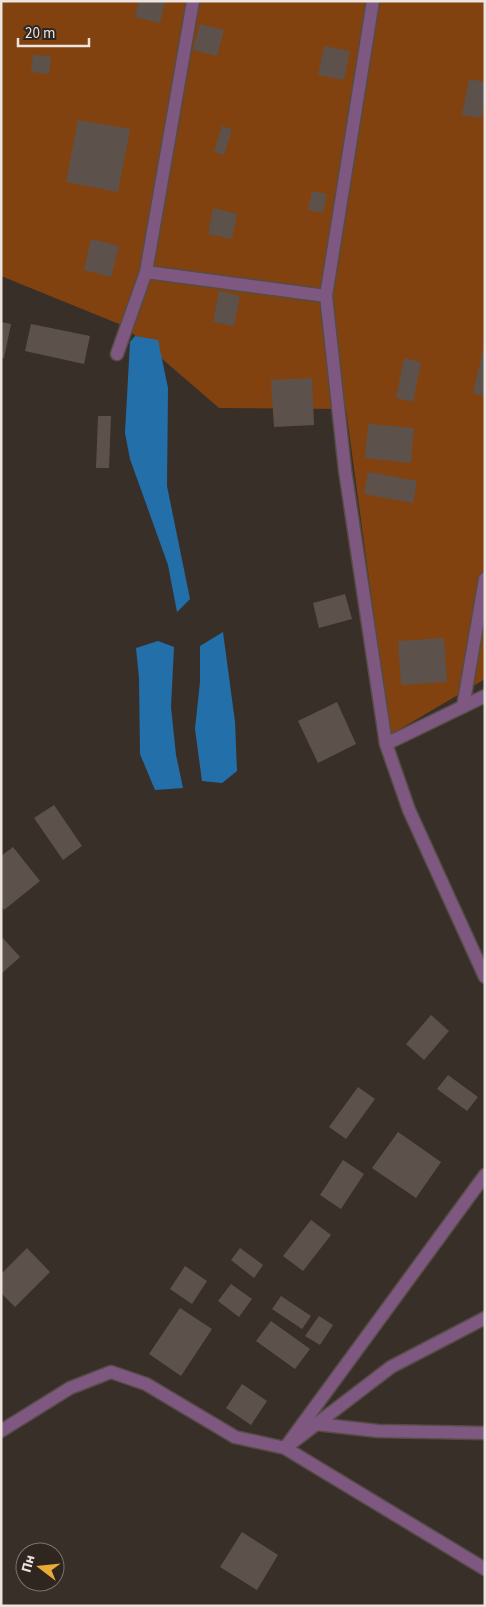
<svg xmlns="http://www.w3.org/2000/svg" width="486" height="1607" viewBox="0 0 486 1607" font-family="'Source Sans 3',sans-serif">
<style>
.green{fill:#81420f}
.water{fill:#236faa}
.building{fill:#5d524b}
.lines{fill:none;stroke-linecap:round;stroke-linejoin:round}
.minor-casing{stroke:#554c46;stroke-width:15}
.minor{stroke:#7f5882;stroke-width:12}
</style>
<rect width="100%" height="100%" fill="#392f29"/>
<path class="green" d="M1,1H485V679L390,735L346,409L219,408L124,326L1,276Z"/>
<path class="water" d="M135,336L158,340L168,388L167,486L190,599L177,612L168,565L130,459L125,433L130,342Z
M223,632L235,722L237,771L222,783L202,781L195,729L200,682V646Z
M158,641L174,647L171,707L176,755L183,788L155,790L140,754L139,678L136,648Z"/>
<path class="building" d="M139,1H165L160,23L135,17Z
M200,24L224,30L217,56L193,50Z
M324,46L350,51L344,80L318,75Z
M33,55L51,56L49,74L31,72Z
M469,79L485,82V100L481,118L462,115Z
M78,120L130,129L118,192L66,182Z
M222,126L232,129L224,155L214,152Z
M312,191L327,194L323,213L308,210Z
M213,208L237,214L232,239L208,234Z
M91,239L119,246L111,277L84,270Z
M219,291L240,296L234,326L213,322Z
M1,322L11,324L4,358H1Z
M31,324L90,336L84,364L25,351Z
M484,346H485V396L473,393Z
M404,358L421,362L413,402L396,398Z
M312,378L314,425L274,427L271,380Z
M98,416H111L109,468H96Z
M368,424L414,428L411,463L365,458Z
M368,472L417,481L413,503L364,494Z
M345,594L352,619L319,628L313,603Z
M444,638L447,682L401,685L398,641Z
M337,702L356,744L318,763L298,721Z
M54,805L82,846L63,860L34,818Z
M13,847L40,881L4,910L1,906V856Z
M1,936L20,957L1,974Z
M431,1015L449,1031L424,1060L406,1044Z
M448,1075L478,1097L467,1111L437,1089Z
M358,1087L375,1099L346,1139L329,1127Z
M398,1132L441,1162L416,1198L372,1168Z
M343,1160L364,1174L341,1209L320,1195Z
M311,1220L331,1235L303,1271L283,1256Z
M27,1248L50,1272L15,1307L1,1293V1274Z
M240,1248L263,1265L254,1278L231,1260Z
M185,1266L207,1281L192,1304L170,1289Z
M231,1284L252,1299L239,1317L218,1301Z
M281,1296L311,1316L302,1329L272,1309Z
M180,1308L212,1329L181,1376L149,1354Z
M319,1316L333,1325L320,1345L305,1336Z
M271,1321L310,1349L295,1369L256,1341Z
M242,1384L267,1401L251,1425L226,1408Z
M242,1532L278,1555L257,1590L220,1567Z"/>
<g class="lines">
<g class="minor-casing">
<path id="minor" d="M373,1L326,296L345,470L386,744L409,810L485,977
M146,272L326,296
M117,354L146,272L193,1
M463,707L485,579
M386,744L485,696
M485,1175L285,1448L485,1569
M316,1424L378,1431L485,1433
M1,1431L70,1388L111,1372L146,1384L235,1437L285,1448L391,1367L485,1318"/>
</g>
<use href="#minor" class="minor"/>
</g>
<rect width="486" height="1607" fill="none" stroke="#ebe4e0" stroke-width="5"/>
<g transform="translate(40 1567) rotate(286)"><circle r="24" fill="#2f2620" stroke="#7a726d"/>
<path d="M0-4L9 19L0 12L-9 19Z" fill="#e9ab38"/>
<text y="-8" font-size="14" font-weight="bold" text-anchor="middle" fill="#ebe4e0">Пн</text>
</g>
<path d="M18 38v8h71v-8" fill="none" stroke="#ebe4e0" stroke-width="2.5"/>
<text x="25" y="38" font-size="15" fill="#ebe4e0" stroke="#2f2620" stroke-width="4" paint-order="stroke">20 m</text>
</svg>
